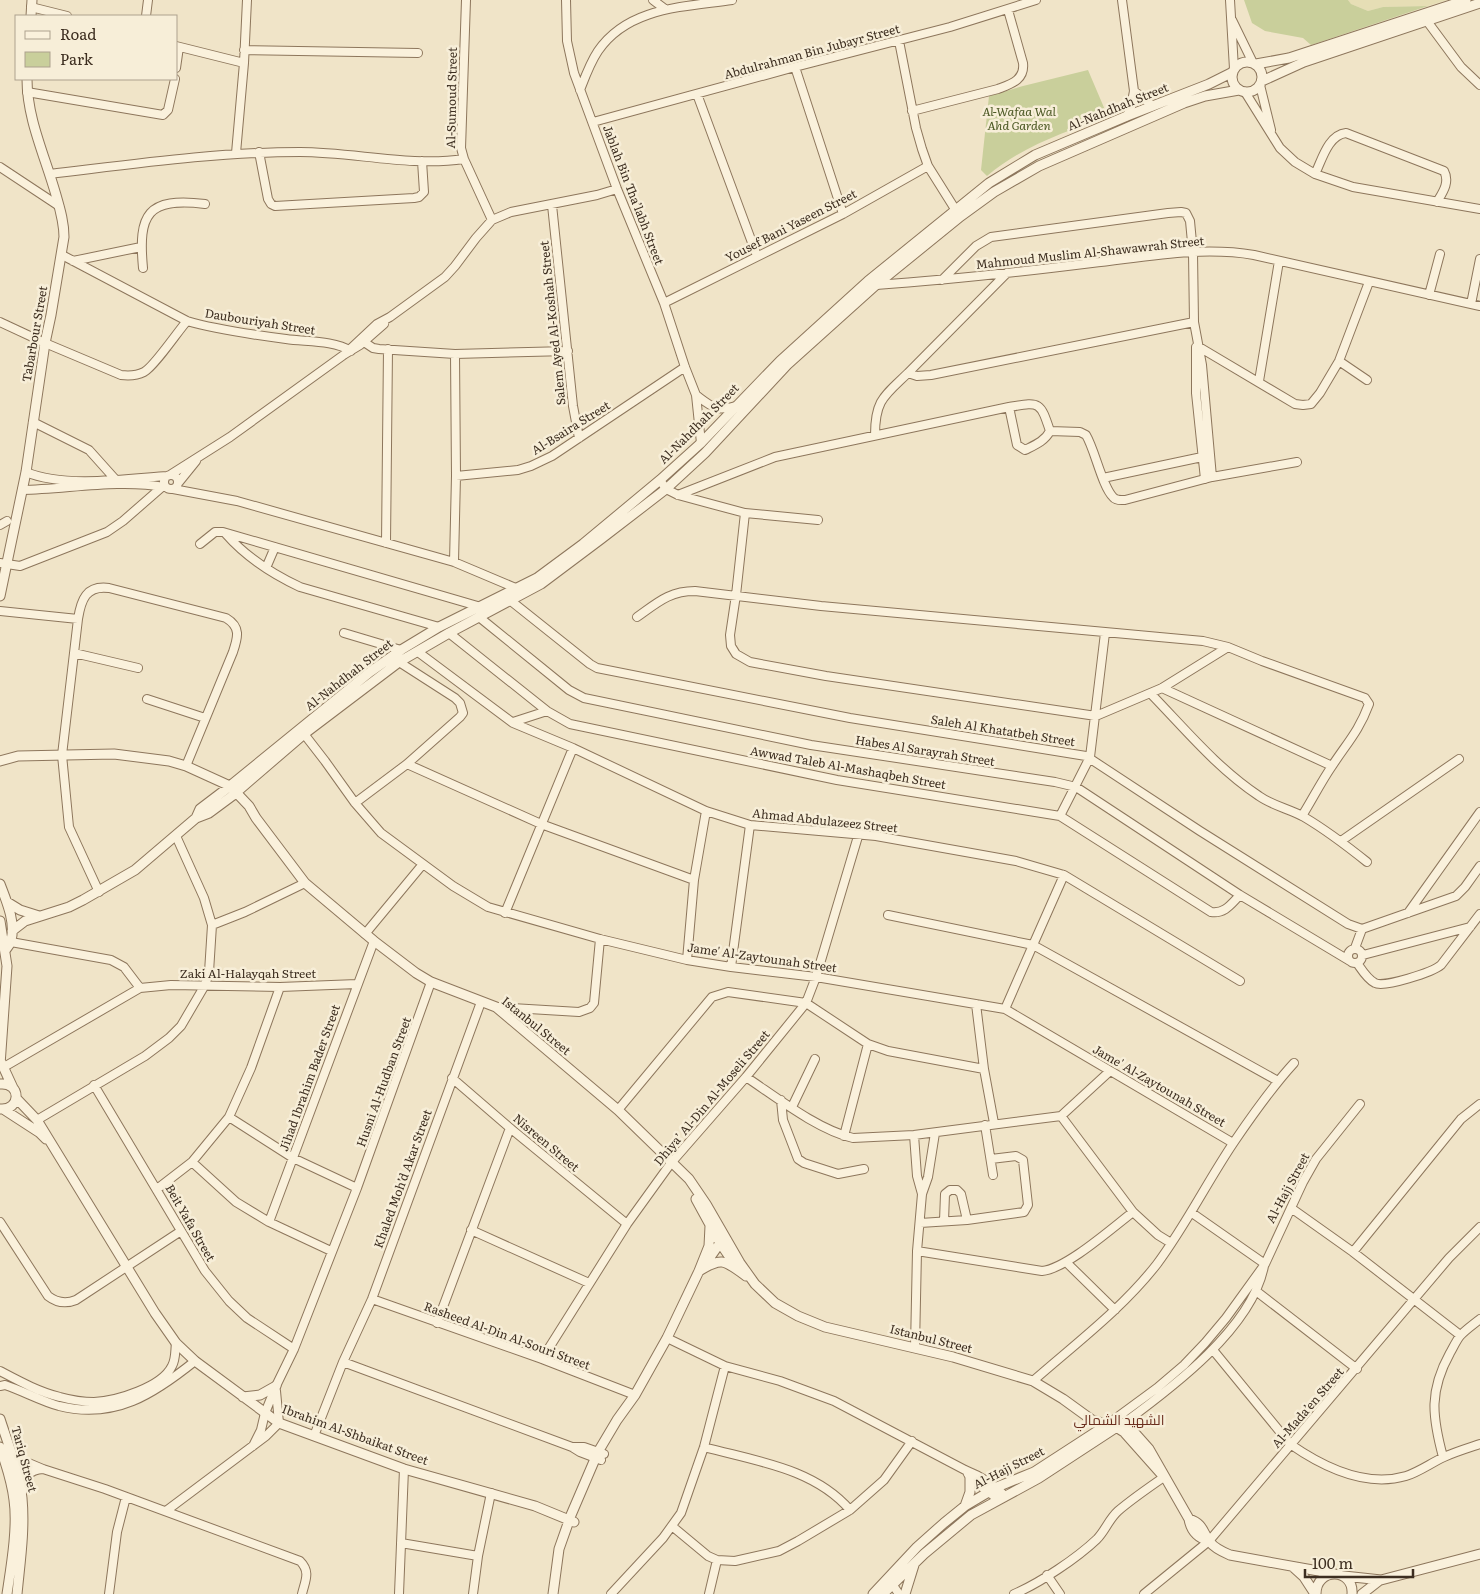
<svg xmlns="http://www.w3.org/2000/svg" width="1480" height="1594" viewBox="0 0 1480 1594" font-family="Literata,Cairo,serif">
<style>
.farmland{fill:#e6deb5}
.green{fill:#c9cf9b}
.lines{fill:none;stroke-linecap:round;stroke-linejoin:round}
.minor-casing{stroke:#8d765c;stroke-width:10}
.tertiary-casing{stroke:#8d765c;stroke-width:11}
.minor{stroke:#faf1dc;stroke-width:8}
.tertiary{stroke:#faf1dc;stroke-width:9}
.labels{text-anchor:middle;stroke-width:5;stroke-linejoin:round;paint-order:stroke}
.street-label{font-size:12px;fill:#3d2e20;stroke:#f7eed8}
.park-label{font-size:12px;font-style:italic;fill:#4d5a26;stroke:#f7eed8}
.neighbourhood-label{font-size:14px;fill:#6b2e1e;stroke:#f7eed8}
</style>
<rect width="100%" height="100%" fill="#f0e4c8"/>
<path class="farmland" d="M1348,0H1447L1428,6L1383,7L1368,11L1351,4Z"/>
<path class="green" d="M1244,0H1348L1351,4L1368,11L1383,7L1428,6L1311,45L1303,38L1265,31L1252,23Z
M1088,70L1108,117C1066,131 1021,147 987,176L981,170L989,96L1023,86Z"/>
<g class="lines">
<g class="minor-casing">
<path id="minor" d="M466,0L461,148L464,159L492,220
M566,0L567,41L574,73L617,189L664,303L685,367L696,395L701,443
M653,0L665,9
M1122,0L1134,91L1131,107L1127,116
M1230,0L1234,69
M31,7L67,16
M146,16L148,0
M1424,17L1461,67L1480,85
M1232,20L1253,63
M899,41L916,128L922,149L928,166L955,209
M176,46L244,63
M244,50L418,53
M795,67L843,214
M176,68L179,47
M1260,85L1271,130
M580,90C585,77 590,63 598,51C628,7 684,7 732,0
M1134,91L1153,106
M27,92L163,115L168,110L175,79
M1245,92L1280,148L1295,162L1315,174L1353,187L1480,209
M697,94L757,256
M912,111L998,89C1011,84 1025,80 1023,63L1008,10
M593,122L795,67L950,27L1036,0
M259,152L268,199L271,204L275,206L414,198L419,197L424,192L422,161
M236,153L244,63L247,0
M0,167L59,206
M50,174C134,164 216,152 300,152C354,152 410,167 464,159
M1315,174C1322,160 1328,135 1346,133L1444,171C1450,182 1443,192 1437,202
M552,205L573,406L579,438
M62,255L187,321C217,330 255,335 286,339C306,342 333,340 351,351
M73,261L141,247
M143,268C138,214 147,197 205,204
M942,280L976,246L991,237L1168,213L1181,212L1186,213L1190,221L1193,253L1194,322L1202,365L1212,477
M876,285C948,280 1020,272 1092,263C1146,257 1200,246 1254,255L1480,306
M1429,295L1440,254
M664,303L843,214L928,166
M1471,304L1480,259
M0,322L45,343L121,375C129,376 136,376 144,372C154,367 178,331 187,321
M361,340L373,348L379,349L455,354L568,351
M1196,347V393L1205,479
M1199,347L1295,404L1303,405L1311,404L1320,393L1339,361L1369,282
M345,354L377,324L390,317L445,277L455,266L476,238L492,220L511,212L597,195L617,189
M1339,361L1367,380
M908,373L1007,273
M1259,381L1279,261
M696,395C712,407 716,412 736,406
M33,422L89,450L115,479
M1050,431L1080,432L1086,435C1095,450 1102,486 1113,497C1116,501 1121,500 1125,500L1212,477L1297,462
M875,435C875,400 884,396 908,373L917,376L931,375L1194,322
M26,472C63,488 127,479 167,476
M164 482a7 7 0 1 1 14 0a7 7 0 1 1-14 0Z
M170,475L230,437L345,354L360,345L384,324
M456,476L518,470L531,466L552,456L685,367
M1103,478L1202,457
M660,480L666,489L678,495L745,513L736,595L730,635L731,646L736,654L750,662L826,676L1096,716L1162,688L1228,647L1262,661L1365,698L1369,704C1359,731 1347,743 1332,766C1321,782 1312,800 1302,816
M179,482L196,461
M173,489L237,501L454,562L518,589
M22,490C69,489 118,479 165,487
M678,495L775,457L1009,407C1040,402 1040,401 1050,431C1045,441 1035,445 1025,450L1017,445L1009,407
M745,513L818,520
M0,525L7,521
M225,533C245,556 272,574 300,587L439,627
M386,543L388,349
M200,544L215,532H223L481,607
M454,562L456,476L455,354
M0,563L20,566L107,532L123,521L162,487
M266,568L275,547
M511,601L590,664L597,668L850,718L1086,756L1200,831L1348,924L1362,929L1456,896L1465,887L1480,866
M0,611L78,619
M479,617L569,690L584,698L811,745L1055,782L1076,787L1240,895L1350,961
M637,617C657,603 669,591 695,591L821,606L1203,641L1228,647
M344,633L401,650
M449,633L547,711L570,724L837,780L1060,816L1211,912C1225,914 1231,904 1240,895
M418,652L513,723L573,748L706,811L750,825L876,836L1016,861L1064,875L1240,981
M74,653L138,668
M1162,688L1332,766
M1151,694C1186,730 1217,768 1259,796C1273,806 1290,809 1304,817C1326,830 1347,846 1367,862
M147,699L205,718
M513,722L547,711
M301,730L325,761L355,803L381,833L453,886L488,907L600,939L687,960L731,967L816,977L1005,1009L1233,1143
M407,764L541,824L694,880
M355,803L407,764L460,717L463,713L460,703L455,698L399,662
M1060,816L1090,757L1105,633
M1341,841L1459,759
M99,892L69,827L62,755L78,619C81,600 86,585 109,588L226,618C241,627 238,637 233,652L186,766
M505,913L573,748
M1408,913L1480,812
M888,915L1033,945L1064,875
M212,925L245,912L305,883
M365,934L423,864
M6,942H11L111,960L124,967L140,988
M1355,948L1362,929
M1348 956a7 7 0 1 1 14 0a7 7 0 1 1-14 0Z
M1363,955L1470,927
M687,960L694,880L706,811
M1357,963C1362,970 1367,979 1375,983C1384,988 1433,972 1441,965L1480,914
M731,967L750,825
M976,1004L984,1069
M496,1007L579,1012L590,1008L594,1003L600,939
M1005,1009L1033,945L1278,1081
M4,1067L140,988L171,985L280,987L357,984
M746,1077C776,1097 818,1130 853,1138L914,1135L1061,1116L1110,1071
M452,1078L510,1128L627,1224
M94,1085L205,1271L229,1301L247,1318L294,1349
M781,1100L783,1120L798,1159L804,1163L838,1174L864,1169
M792,1107L815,1059
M618,1110L712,997L728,992L806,1003L868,1044
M1061,1116L1133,1212L1158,1235L1171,1243
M229,1117L293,1158L357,1188
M37,1120L145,1056L169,1038L181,1026L205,985L209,972L212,925L204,898L176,836
M985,1125L993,1175
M914,1135L917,1176L922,1194
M844,1136L868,1044L888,1051L984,1069L994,1123
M192,1162L236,1202L269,1222L331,1251
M157,1189L192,1162L229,1117L251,1068L280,987
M1291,1208L1353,1252L1460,1335
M1192,1213L1265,1264
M944,1221L945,1194L950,1190H957L961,1194L967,1220
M0,1222L48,1296C57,1303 66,1304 76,1300L181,1231
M269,1222L374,941
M920,1223L967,1220L1024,1212L1028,1205L1023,1160L1016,1156L991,1159
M471,1230L589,1283
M917,1251L1042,1271C1066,1269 1112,1228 1133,1212
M1353,1252L1461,1119L1480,1104
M1066,1262L1115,1310
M1256,1291L1357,1369
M372,1299L542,1359L635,1395
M437,1323L510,1128
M667,1338L725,1366L780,1381L834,1401L965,1470C980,1476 994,1484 1005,1496
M915,1347L917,1251L922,1194L928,1177L935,1133
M1213,1350L1290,1444C1323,1467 1365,1488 1406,1476C1419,1472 1431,1463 1444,1457C1455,1452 1468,1448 1480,1444
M542,1359L627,1224L671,1163L746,1077L806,1003L816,977L859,833
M343,1362L572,1447L580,1452L601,1460
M0,1371C19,1381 39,1392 60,1397C71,1400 83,1402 94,1402C117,1401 162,1387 172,1366C176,1359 175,1350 176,1343
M1033,1381C1075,1344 1122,1309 1157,1264C1186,1225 1207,1182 1234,1142C1253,1114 1272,1087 1294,1063
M0,1386L5,1385C23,1391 41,1401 59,1406C115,1420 154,1394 195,1361
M1124,1423C1173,1387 1252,1328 1264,1266
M1108,1424L1157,1388L1184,1365L1205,1343L1226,1318L1265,1264L1303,1182L1316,1159L1360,1104
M314,1436L343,1362L372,1299L481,1002
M253,1446L261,1430L265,1413L276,1386L294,1349L357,1188L431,982
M572,1447H584L604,1454
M704,1447C755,1461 814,1468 850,1510
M12,1456L43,1469L105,1489L300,1561C311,1572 305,1581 302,1594
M1443,1457C1432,1416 1429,1391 1450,1353C1453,1348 1456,1341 1460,1336C1465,1330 1474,1324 1480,1319
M968,1474L975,1482L998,1499
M22,1492C24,1478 28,1470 43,1469
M166,1511L266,1436L279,1423L276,1391
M673,1527L708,1556L717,1560L735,1561L779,1551L798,1541L850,1510L884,1480L912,1441
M401,1543L478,1556
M1047,1575L1060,1594
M890,1581L899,1594
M109,1594L117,1532L126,1497
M399,1594L404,1469
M473,1594L478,1556L491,1493
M611,1594L663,1538L681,1513L704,1447L725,1366
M709,1594L717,1560
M1014,1594C1040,1583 1077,1558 1097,1539C1105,1531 1109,1519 1118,1511C1132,1499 1148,1488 1164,1477
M1144,1594L1209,1541L1449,1258L1480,1227"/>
</g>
<g class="tertiary-casing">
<path id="tertiary" d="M31,16L32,0
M1232 77a15 15 0 1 1 30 0a15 15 0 1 1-30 0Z
M1256,64L1289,58L1466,0
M1262,81L1304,62L1480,3
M0,596L26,472L45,343L51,315L64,237C64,222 60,209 56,195C45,156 27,119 27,79
M0,761L18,756L114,754L169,761L186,766L230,786L249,806L256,818L305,883L374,941L416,973L431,982L496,1007L618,1110L689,1179L706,1204L740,1263L755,1284L775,1303L798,1316L825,1327L953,1357L1033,1381L1063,1399L1092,1420L1116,1427L1124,1432L1164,1477
M196,818L200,809L225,790L370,672L401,650L439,627L537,578L583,544L660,480L701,443L780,361L868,281L989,183L1035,155L1127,116L1209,84L1233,72
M0,884C6,900 16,922 11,940C11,944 7,947 5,951
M7,902L20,910L39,916
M0,921L7,966L0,1065
M12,931L25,921L69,907L83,900L135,870L196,818L209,813L232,796L304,734L399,662L449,633L541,584L601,539L666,489L705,453L787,365L876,285L961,216L994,192L1039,166L1184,103L1205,96L1239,90
M1,1062L13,1088
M0,1084C22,1082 21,1111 0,1109
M16,1098L37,1120L155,1313L176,1343L195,1361L279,1423L404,1469L535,1506L574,1522
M3,1109L40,1133L46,1139
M696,1199L720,1243L731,1259
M706,1263L720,1243L721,1238
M699,1271C723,1256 725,1261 746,1276
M243,1397L260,1395L276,1386
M0,1419C8,1444 19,1471 22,1498C25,1530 20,1562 17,1594
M0,1447C6,1464 12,1482 14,1500C18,1527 11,1567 7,1594
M965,1506L970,1492V1477
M1189,1519C1204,1524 1202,1532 1210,1542C1214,1548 1223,1552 1230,1555L1335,1574
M1293,1567L1304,1577L1315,1594
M1344,1576L1381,1580L1480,1554
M553,1594L559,1549L571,1515L598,1452L617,1420L635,1395L667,1338L699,1271L709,1246L710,1226
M873,1594L917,1547L944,1523L965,1506L997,1487L1034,1472L1108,1424L1124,1423L1133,1431L1149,1449L1189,1519C1191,1531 1198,1538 1209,1541
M883,1594L924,1554L971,1515L1039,1478L1120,1425
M905,1594L914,1565
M1316,1594C1316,1567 1354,1568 1352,1594
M1362,1594L1380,1580"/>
</g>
<use href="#minor" class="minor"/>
<use href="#tertiary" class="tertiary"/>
</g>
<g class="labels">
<g class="street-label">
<text transform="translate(812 52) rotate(-15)" y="4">Abdulrahman Bin Jubayr Street</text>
<text transform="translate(452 98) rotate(-89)" y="4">Al-Sumoud Street</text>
<text transform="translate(1118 107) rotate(-22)" y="4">Al-Nahdhah Street</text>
<text transform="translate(633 195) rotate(69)" y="4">Jablah Bin Tha’labh Street</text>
<text transform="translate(791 226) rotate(-27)" y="4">Yousef Bani Yaseen Street</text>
<text transform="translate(1090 253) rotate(-6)" y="4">Mahmoud Muslim Al-Shawawrah Street</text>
<text transform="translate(260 322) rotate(9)" y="4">Daubouriyah Street</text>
<text transform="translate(553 323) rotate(-96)" y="4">Salem Ayed Al-Koshah Street</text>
<text transform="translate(35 334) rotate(-80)" y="4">Tabarbour Street</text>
<text transform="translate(699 424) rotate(-45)" y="4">Al-Nahdhah Street</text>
<text transform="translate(571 428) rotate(-32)" y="4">Al-Bsaira Street</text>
<text transform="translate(349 675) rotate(-38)" y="4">Al-Nahdhah Street</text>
<text transform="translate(1003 731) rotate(9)" y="4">Saleh Al Khatatbeh Street</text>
<text transform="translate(925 751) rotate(9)" y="4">Habes Al Sarayrah Street</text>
<text transform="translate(848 768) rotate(10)" y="4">Awwad Taleb Al-Mashaqbeh Street</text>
<text transform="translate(825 821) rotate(6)" y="4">Ahmad Abdulazeez Street</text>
<text transform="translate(762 958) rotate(8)" y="4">Jame' Al-Zaytounah Street</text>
<text x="248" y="978">Zaki Al-Halayqah Street</text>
<text transform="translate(536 1026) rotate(39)" y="4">Istanbul Street</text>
<text transform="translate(310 1078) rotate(-70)" y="4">Jihad Ibrahim Bader Street</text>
<text transform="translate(384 1082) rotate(-70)" y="4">Husni Al-Hudban Street</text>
<text transform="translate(1159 1086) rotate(30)" y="4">Jame' Al-Zaytounah Street</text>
<text transform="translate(712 1098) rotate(-50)" y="4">Dhiya’ Al-Din Al-Moseli Street</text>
<text transform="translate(546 1143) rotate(40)" y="4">Nisreen Street</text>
<text transform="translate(403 1179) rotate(-70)" y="4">Khaled Moh’d Akar Street</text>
<text transform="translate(1288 1188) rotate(-62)" y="4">Al-Hajj Street</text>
<text transform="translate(190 1223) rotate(60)" y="4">Beit Yafa Street</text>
<text transform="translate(507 1336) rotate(20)" y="4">Rasheed Al-Din Al-Souri Street</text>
<text transform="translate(931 1339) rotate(14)" y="4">Istanbul Street</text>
<text transform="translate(1308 1408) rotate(-49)" y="4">Al-Mada’en Street</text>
<text transform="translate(355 1435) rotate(20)" y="4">Ibrahim Al-Shbaikat Street</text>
<text transform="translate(24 1459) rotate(75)" y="4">Tariq Street</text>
<text transform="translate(1009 1468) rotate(-27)" y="4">Al-Hajj Street</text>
</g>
<g class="park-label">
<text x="1019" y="116">Al-Wafaa Wal<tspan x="1019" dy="14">Ahd Garden</tspan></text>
</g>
<g class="neighbourhood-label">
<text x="1119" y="1425">الشهيد الشمالي</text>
</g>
</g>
<rect x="15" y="15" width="162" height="65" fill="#f7eed8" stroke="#ada18e"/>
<rect x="25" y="31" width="25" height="8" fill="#faf1dc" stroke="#ada18e"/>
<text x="60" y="40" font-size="15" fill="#3d2e20">Road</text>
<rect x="25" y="52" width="25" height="15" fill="#c9cf9b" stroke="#ada18e"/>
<text x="60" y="65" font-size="15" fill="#3d2e20">Park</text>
<path d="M1305 1569v8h108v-8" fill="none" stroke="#3d2e20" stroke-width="2.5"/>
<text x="1312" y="1569" font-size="15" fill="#3d2e20" stroke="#f7eed8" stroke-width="4" paint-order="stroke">100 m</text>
</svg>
